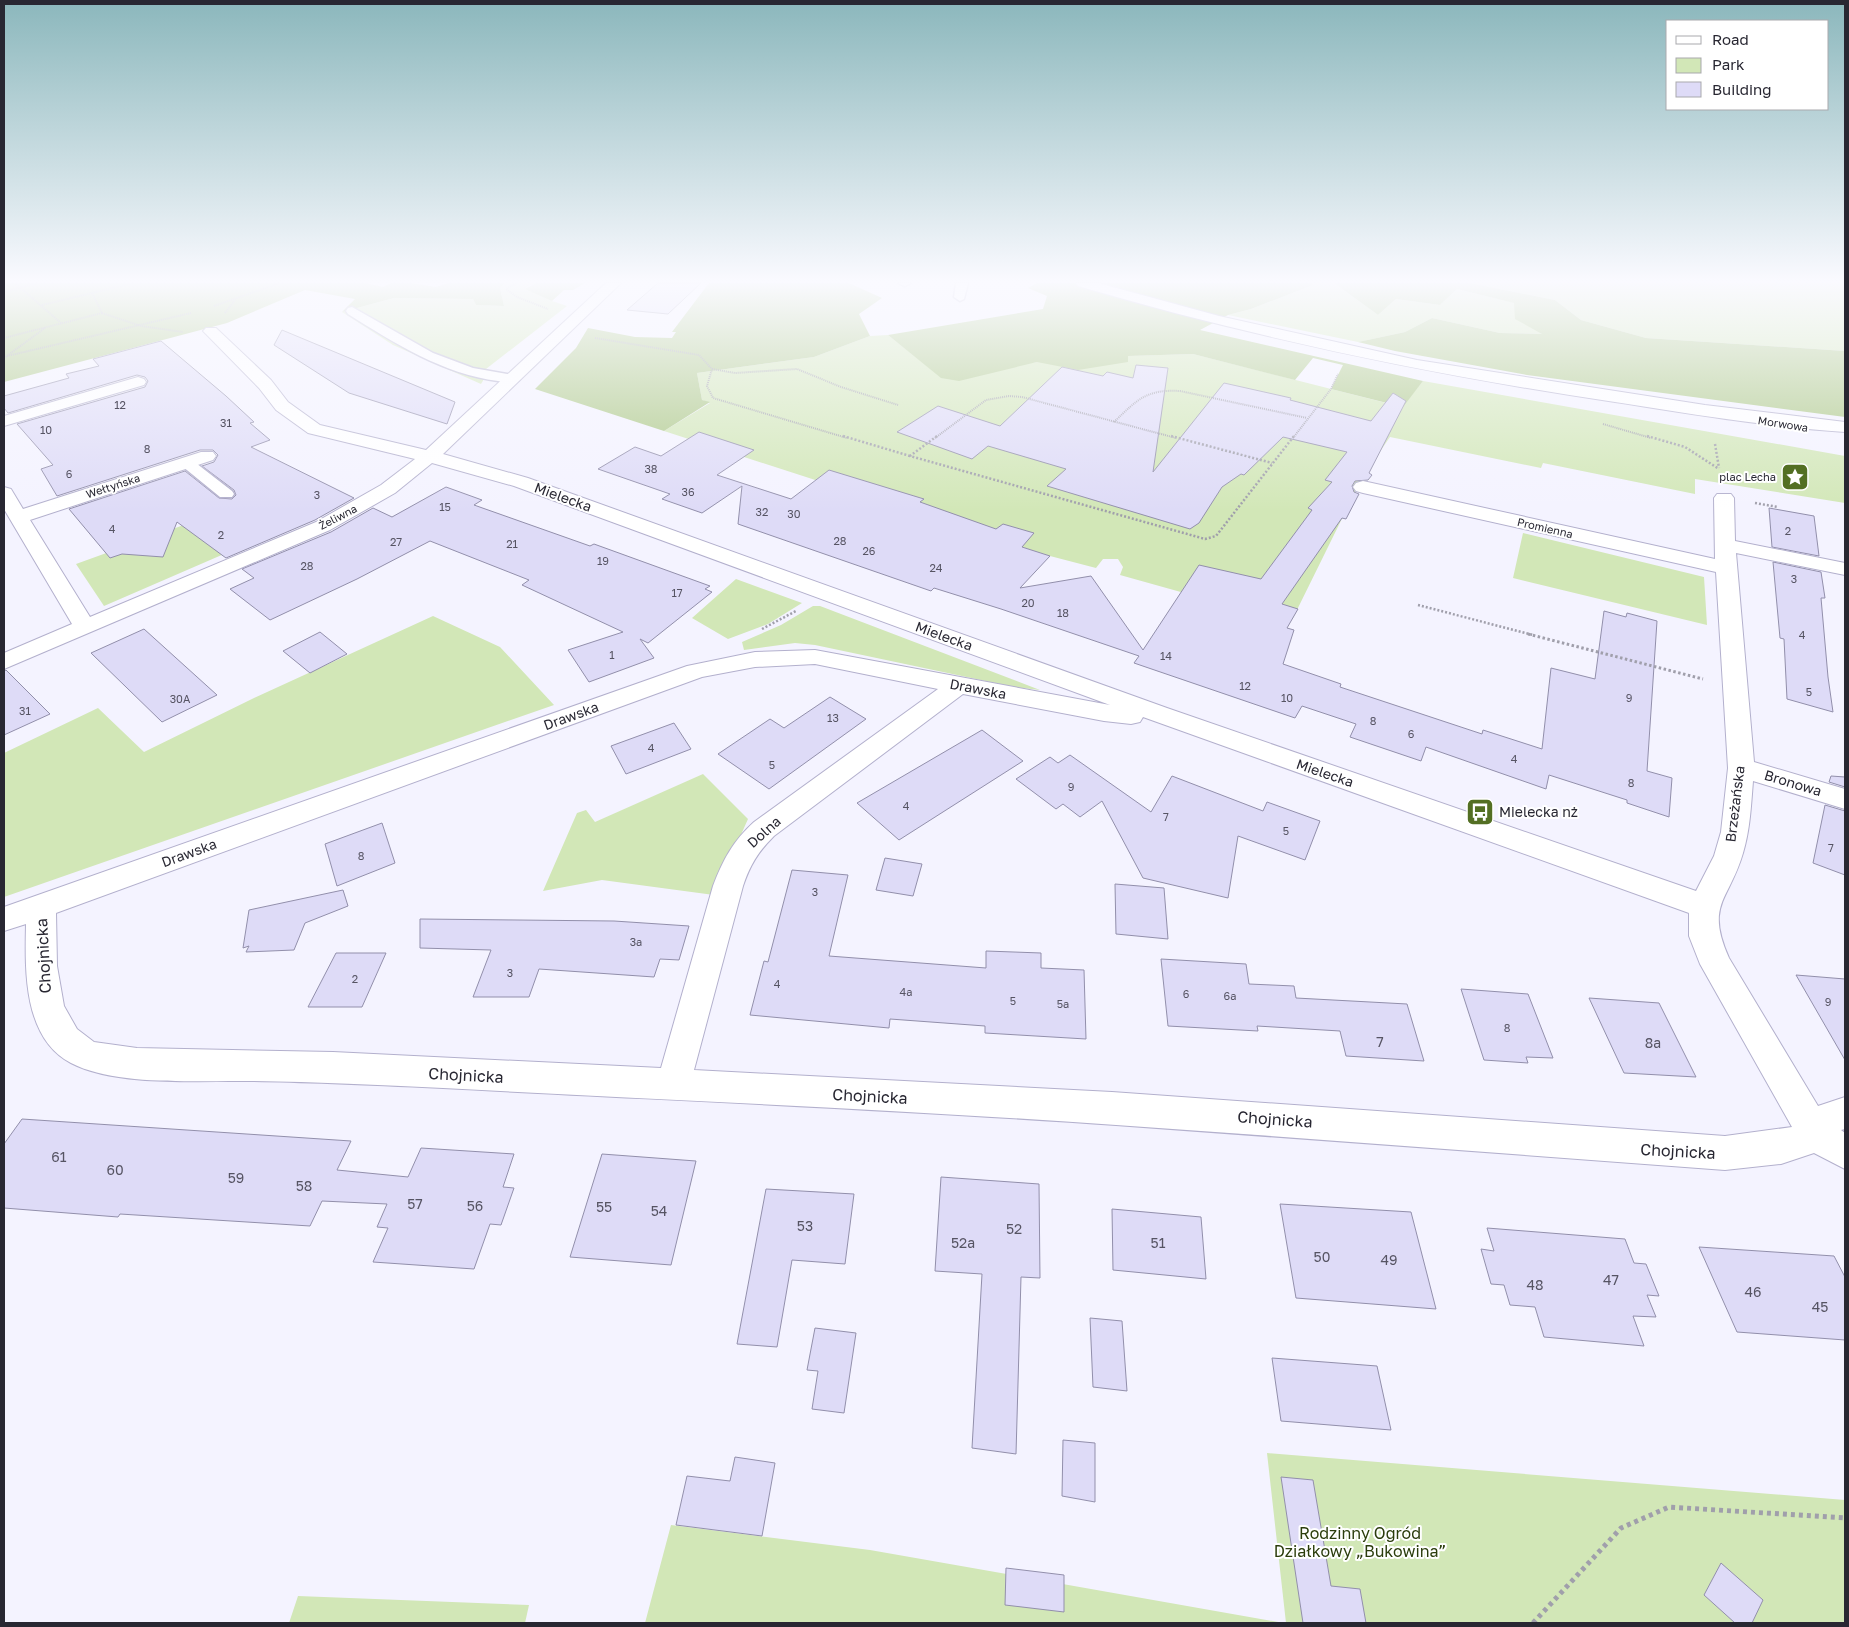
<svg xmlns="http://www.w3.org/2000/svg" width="1849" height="1627" viewBox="0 0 1849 1627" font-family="'Golos Text',sans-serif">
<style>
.green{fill:#d2e7b7}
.forest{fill:#acc886}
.building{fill:#dedbf7;stroke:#928fab}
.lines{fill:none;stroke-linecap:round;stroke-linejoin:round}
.service-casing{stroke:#b3b0cd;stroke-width:3}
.minor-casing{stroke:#b3b0cd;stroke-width:2}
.secondary-casing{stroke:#b3b0cd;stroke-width:2}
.path-far3{stroke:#a09fab;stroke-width:2;stroke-dasharray:1 1;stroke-linecap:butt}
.path-far2{stroke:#a09fab;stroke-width:2.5;stroke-dasharray:2 2;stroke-linecap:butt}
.path-far1{stroke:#a09fab;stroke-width:3;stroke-dasharray:2.5 2.5;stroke-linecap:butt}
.path{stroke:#a09fab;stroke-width:5;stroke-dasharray:4 4;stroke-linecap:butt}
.service{fill:#fff;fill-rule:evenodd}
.minor{fill:#fff;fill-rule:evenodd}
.secondary{fill:#fff;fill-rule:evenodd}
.labels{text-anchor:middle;stroke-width:4;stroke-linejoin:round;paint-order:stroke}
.number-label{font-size:11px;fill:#565463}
.far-street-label{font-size:11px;fill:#282732;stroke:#fff}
.far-poi-label{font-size:11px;fill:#282732;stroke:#fff;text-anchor:end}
.street-label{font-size:14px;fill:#282732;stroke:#fff}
.poi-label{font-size:14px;fill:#282732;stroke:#fff;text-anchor:start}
.near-number-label{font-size:14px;fill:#565463}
.near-street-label{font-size:16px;fill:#282732;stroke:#fff}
.near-park-label{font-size:16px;fill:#2b3d0c;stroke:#fff}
</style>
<rect width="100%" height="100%" fill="#f4f3ff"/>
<path class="green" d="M505,283H536L526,287L552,301L567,306L486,369L487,374L481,384L393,345L342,312L394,298L473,299L476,305L504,306L500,288Z
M1311,283H1334L1378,315L1396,299L1440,305L1457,289L1515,303L1543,334L1500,333L1432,318L1405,332L1358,342L1228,315L1251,309L1313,285Z
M1470,283H1845V351L1646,338L1581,320L1555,300Z
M888,335L941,377L1037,362L1128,361L1127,356L1193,354L1402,407L1423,381L1845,456V503L1695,479V494L1543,463L1541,468L1390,437L1363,476L1293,618L1263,615L1120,575L1123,567L1118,559H1103L1096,568L1050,556L664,431L710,403L702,400L697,373L814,357L870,336Z
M203,518L254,541L104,606L76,564Z
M1523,533L1704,577L1707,625L1513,578Z
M736,579L802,603L768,624L728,639L692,618Z
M813,606H820L1040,690L1014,687L815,645L795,643L744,650L742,642L781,625Z
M433,616L500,647L554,705L4,897V753L98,708L144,752L254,698Z
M703,774L748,819L714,895L602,880L543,891L577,813L586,810L595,822Z
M1267,1453L1845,1500V1623H1286Z
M671,1525L870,1550L1284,1623H645Z
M298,1596L529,1605L525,1623H289Z"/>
<path class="forest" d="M4,283H366L383,287L391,283H411L436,287L448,283H505L500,288L504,306L476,305L473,299L394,298L342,312L355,299L305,290L227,323L4,382Z
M536,283H585L573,290H564L552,301L525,289Z
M709,283H849L882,298L859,314L870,336L814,357L697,373L702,400L710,402L664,431L535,389L576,348L588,328L635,337L672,338L676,332H672Z
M1037,283H1311L1313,285L1251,309L1228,315L1200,330L1423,381L1403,407L1331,389L1343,365L1313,358L1295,380L1193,354L1128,356V362L1078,370L1037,362L959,381L941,378L888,335L1043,309L1047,296L1028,288Z
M1334,283H1470L1555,300L1581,320L1646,338L1845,351V417L1527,375L1395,351L1358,342L1405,332L1432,318L1500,333L1542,334L1515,319L1514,303L1457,289L1440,305L1396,299L1378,315Z"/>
<path class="building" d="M658,283H701L668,314L627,310Z
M282,330L455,402L447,424L349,393L274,345Z
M161,341L226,396L254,422L250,423L270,440L251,447L354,498L315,520L226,558L177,522L163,557L122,554L110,558L69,509L185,471L219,498L232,499L236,495L234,490L202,466L214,462L218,455L213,450H200L57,496L41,469L53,465L17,424L145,387L148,381L145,377L137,375L8,413L4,408V396L69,378L66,374L99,366L93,359Z
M1136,365L1168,368L1153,472L1224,383L1291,398L1290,400L1371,421L1393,393L1406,401L1369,473L1372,475L1368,480L1355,481L1352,486L1354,492L1359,494L1346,519L1342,518L1282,604L1298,609L1287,628L1294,630L1283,664L1341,684L1340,687L1482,734L1483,730L1542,749L1551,668L1595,679L1604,611L1626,617L1627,613L1657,621L1647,771L1672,778L1669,817L1627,803V800L1549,775L1546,789L1426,747L1421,761L1350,737L1356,724L1302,706L1295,718L1134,663L1139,656L1001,609L934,588L931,591L738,524L742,486L702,513L662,499L670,494L598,469L635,447L661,456L699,432L754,450L717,475L791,499L829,470L924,499L920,502L996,529L1003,524L1034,533L1022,547L1050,556L1020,588L1091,576L1143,650L1199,565L1261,579L1312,510L1308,508L1332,482L1325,480L1347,452L1283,437L1244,475L1241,474L1222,487L1199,523L1190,529L1047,486L1066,469L988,446L972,459L897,432L938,406L1000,426L1062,367L1103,376L1107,372L1133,378Z
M446,487L482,500L474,505L590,546L594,544L710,586L705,589L712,592L648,643L640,639L654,658L589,682L568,650L623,632L522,585L529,580L430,541L357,579L270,620L230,589L254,578L242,569L331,532L373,508L392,517Z
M1769,508L1814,516L1819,556L1772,547Z
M1773,562L1821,572L1825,598H1821L1828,677L1833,712L1787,699L1784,639L1780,638Z
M144,629L217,695L162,722L91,653Z
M320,632L347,654L310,673L283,651Z
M6,670L50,714L4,735V671Z
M830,697L866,719L769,789L718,754L770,719L784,728Z
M674,723L691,749L626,774L611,746Z
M982,730L1023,761L899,840L857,803Z
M1070,755L1151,812L1172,776L1263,811L1267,802L1320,821L1305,860L1238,836L1228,898L1143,878L1102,801L1080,817L1063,804L1056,809L1016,779L1050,757L1058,763Z
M1831,776L1845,777V787L1829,782Z
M1825,805L1845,811V875L1813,863Z
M382,823L395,863L337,886L325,844Z
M885,858L922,864L913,896L876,890Z
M792,870L848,875L829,956L986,968V951L1041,953V968L1084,970L1086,1039L985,1033V1026L890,1019L889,1028L750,1015L764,961L768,962Z
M1115,884L1164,888L1168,939L1116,934Z
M343,890L348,906L305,923L294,950L246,952L249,946L243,948L249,910Z
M420,919L614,921L689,926L679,960L660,959L654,977L539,969L529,997H473L491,950L420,948Z
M336,953H386L362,1007H308Z
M1161,959L1246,964L1249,984L1294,986L1296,998L1407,1004L1424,1061L1346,1056L1340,1031L1257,1026L1258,1031L1168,1026Z
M1796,975L1845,979V1060Z
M1461,989L1528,994L1553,1058L1526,1057L1528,1063L1484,1060Z
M1589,998L1659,1003L1696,1077L1624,1073Z
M22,1119L351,1141L337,1170L408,1177L421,1148L514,1154L503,1187L514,1188L501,1225L490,1224L474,1269L373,1262L388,1228L377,1227L387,1204L322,1201L310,1226L120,1214L118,1217L4,1208V1144Z
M602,1154L696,1161L671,1265L570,1257Z
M941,1177L1039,1184L1040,1278L1021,1277L1016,1454L972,1448L982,1274L935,1271Z
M766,1189L854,1194L845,1264L792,1260L777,1347L737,1344Z
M1280,1204L1411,1212L1436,1309L1296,1298Z
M1112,1209L1201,1217L1206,1279L1113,1270Z
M1487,1228L1625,1239L1634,1263L1646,1264L1659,1296L1647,1295L1656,1317L1633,1316L1644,1346L1544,1337L1535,1307L1510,1305L1504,1285L1491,1284L1481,1249L1494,1251Z
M1699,1247L1834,1256L1845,1277V1340L1737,1332Z
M1090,1318L1122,1321L1127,1391L1093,1387Z
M815,1328L856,1333L844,1413L812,1409L818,1371L807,1370Z
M1272,1358L1377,1366L1391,1430L1281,1421Z
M1063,1440L1095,1443V1502L1062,1496Z
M735,1457L775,1463L762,1536L676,1525L687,1476L730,1481Z
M1281,1477L1313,1480L1331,1586L1360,1589L1366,1623H1303Z
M1721,1563L1763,1600L1752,1623H1735L1704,1595Z
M1006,1568L1064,1575V1612L1005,1605Z"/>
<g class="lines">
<g class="service-casing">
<path id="service" d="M898,283H911L905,286Z
M956,283H968L964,299L960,301L954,297Z
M352,307L433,353L473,368L513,375L520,379C515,385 506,382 498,381C443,374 394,343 348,314L346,311L348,308Z
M187,458L192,460L232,491L234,494L232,497H220L182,466L179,463L182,460Z"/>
</g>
<g class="minor-casing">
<path id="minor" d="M606,283H621L443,454L528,478L1167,708L1696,891L1714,856L1721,832L1728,768L1716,572L1363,493L1356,491L1353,487L1356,483L1363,481L1715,559L1714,498L1717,494H1731L1734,498L1735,541L1845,563V575L1736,553L1754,762L1845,789V809L1753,781C1751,806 1750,830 1743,853C1729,901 1705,904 1729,958L1818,1106L1845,1097V1129L1841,1130L1845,1133V1169L1814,1153L1781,1164L1725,1170C1522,1155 1319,1139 1116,1125C891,1109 667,1100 443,1088C379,1085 315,1082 252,1081C200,1080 117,1087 71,1063C23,1038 25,970 26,924L4,931V907L687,666L755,652L815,650L1110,705L514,486L432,463L395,493L330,530L4,669V653L72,624L4,509V487L11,489L23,509L201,452H213L216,456L213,460L30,520L90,617L316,522L381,485L415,459L308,433L276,410L259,388L206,334L203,331L206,328H216L271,380L288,402L320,425L426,450ZM815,664L938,689L754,822C733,841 723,860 713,886L661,1068L333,1052L137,1048L94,1042L77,1029L64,1006L57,966L56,913L702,677L755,667ZM963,694L1104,721L1131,724L1140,722L1143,717L1689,913V936L1700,964L1792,1127L1725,1136L1112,1092L694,1070L743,886C750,865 758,852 774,836Z
M138,377L144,379L146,382L144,385L4,426V416Z"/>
</g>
<g class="secondary-casing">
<path id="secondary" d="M1076,283H1098L1219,316L1417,360L1705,405L1845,422V432C1768,427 1692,414 1615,402C1433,375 1255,338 1078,286Z"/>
</g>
<path class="path-far3" d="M15,283L61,323
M516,283L506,289L517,297L548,309
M4,292L37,283
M42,305L92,293
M214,306L280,283
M102,313L141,326L183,332
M225,313L235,300
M4,338L102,313L92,293L133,283
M595,338L699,355L712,369L707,386L713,398L847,438
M7,356L191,313
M4,358L45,328
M712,369L735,373L797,369L841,387L898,405
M1114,422C1137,400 1146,389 1180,391L1307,418
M1603,424L1651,438
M935,438L986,400L1009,396L1022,397L1176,438
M1293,438L1331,389L1338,374"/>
<path class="path-far2" d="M843,436L910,456
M937,436L910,456L1205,539L1216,536L1294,436
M1171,436L1272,463
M1647,436L1685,447L1719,469
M1715,444L1719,468
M1755,503L1778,507
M1418,605L1533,635
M762,629L796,611"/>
<path class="path-far1" d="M1528,634L1703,679"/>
<path class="path" d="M1533,1623L1621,1528L1669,1507L1845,1518"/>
<use href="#service" class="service"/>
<use href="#minor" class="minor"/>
<use href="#secondary" class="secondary"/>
</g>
<linearGradient id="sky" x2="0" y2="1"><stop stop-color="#8bb7bc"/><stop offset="0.55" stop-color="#fafaff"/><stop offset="1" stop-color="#fafaff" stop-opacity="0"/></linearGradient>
<rect width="1849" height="511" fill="url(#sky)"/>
<defs>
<g id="sight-square" transform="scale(1.4375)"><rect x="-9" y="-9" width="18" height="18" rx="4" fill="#536f23" stroke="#fff"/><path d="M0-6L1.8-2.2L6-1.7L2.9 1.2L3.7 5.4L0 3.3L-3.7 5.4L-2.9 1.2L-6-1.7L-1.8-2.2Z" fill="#fff"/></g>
<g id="bus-square" transform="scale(1.4375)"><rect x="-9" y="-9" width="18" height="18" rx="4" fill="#536f23" stroke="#fff"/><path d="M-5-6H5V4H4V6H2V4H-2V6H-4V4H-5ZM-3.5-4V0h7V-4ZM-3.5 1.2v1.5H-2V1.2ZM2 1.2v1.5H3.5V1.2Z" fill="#fff"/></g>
</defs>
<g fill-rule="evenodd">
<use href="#sight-square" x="1795" y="477"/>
<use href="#bus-square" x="1480" y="812"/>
</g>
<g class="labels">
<g class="number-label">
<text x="120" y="409">12</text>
<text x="226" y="427">31</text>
<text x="46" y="434">10</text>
<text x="147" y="453">8</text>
<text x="651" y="473">38</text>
<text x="69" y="478">6</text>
<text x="688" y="496">36</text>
<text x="317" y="499">3</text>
<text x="445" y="511">15</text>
<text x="762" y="516">32</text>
<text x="794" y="518">30</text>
<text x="112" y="533">4</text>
<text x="1788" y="535">2</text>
<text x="221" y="539">2</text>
<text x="840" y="545">28</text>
<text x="396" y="546">27</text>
<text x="512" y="548">21</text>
<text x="869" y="555">26</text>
<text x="603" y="565">19</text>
<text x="307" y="570">28</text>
<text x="936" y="572">24</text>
<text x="1794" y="583">3</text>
<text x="677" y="597">17</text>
<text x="1028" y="607">20</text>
<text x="1063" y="617">18</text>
<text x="1802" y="639">4</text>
<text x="612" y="659">1</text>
<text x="1166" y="660">14</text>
<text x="1245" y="690">12</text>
<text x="1809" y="696">5</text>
<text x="1287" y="702">10</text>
<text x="1629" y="702">9</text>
<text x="180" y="703">30A</text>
<text x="25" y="715">31</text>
<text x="833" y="722">13</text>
<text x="1373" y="725">8</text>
<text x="1411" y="738">6</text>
<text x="651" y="752">4</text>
<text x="1514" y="763">4</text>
<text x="772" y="769">5</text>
<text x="1631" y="787">8</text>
<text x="1071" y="791">9</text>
<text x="906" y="810">4</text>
<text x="1166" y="821">7</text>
<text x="1286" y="835">5</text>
<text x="1831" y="852">7</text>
<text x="361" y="860">8</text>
<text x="815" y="896">3</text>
<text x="636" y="946">3a</text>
<text x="510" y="977">3</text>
<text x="355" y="983">2</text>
<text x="777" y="988">4</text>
<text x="906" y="996">4a</text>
<text x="1186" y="998">6</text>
<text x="1230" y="1000">6a</text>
<text x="1013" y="1005">5</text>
<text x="1828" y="1006">9</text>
<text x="1063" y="1008">5a</text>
<text x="1507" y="1032">8</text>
</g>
<g class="far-street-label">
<text transform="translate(1783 424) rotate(9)" y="4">Morwowa</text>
<text transform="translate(113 486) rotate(-18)" y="4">Wełtyńska</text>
<text transform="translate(338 517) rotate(-27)" y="4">Żeliwna</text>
<text transform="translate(1545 528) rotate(13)" y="4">Promienna</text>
</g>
<g class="far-poi-label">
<text x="1776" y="481">plac Lecha</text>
</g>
<g class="street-label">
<text transform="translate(563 497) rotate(20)" y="5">Mielecka</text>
<text transform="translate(944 636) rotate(20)" y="5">Mielecka</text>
<text transform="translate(978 689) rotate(11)" y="5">Drawska</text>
<text transform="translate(571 716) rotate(-20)" y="5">Drawska</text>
<text transform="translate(1325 773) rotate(19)" y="5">Mielecka</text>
<text transform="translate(1793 783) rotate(17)" y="5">Bronowa</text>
<text transform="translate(1735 804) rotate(-83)" y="5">Brzeżańska</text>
<text transform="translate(764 832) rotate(-42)" y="5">Dolna</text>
<text transform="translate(189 853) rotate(-20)" y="5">Drawska</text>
</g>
<g class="poi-label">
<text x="1499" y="817">Mielecka nż</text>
</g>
<g class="near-number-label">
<text x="1380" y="1047">7</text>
<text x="1653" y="1048">8a</text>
<text x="59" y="1162">61</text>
<text x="115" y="1175">60</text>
<text x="236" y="1183">59</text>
<text x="304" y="1191">58</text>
<text x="415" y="1209">57</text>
<text x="475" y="1211">56</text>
<text x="604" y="1212">55</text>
<text x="659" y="1216">54</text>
<text x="805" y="1231">53</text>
<text x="1014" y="1234">52</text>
<text x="963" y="1248">52a</text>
<text x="1158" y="1248">51</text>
<text x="1322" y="1262">50</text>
<text x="1389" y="1265">49</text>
<text x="1611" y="1285">47</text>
<text x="1535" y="1290">48</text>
<text x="1753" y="1297">46</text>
<text x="1820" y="1312">45</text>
</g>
<g class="near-street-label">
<text transform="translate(43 956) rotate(-93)" y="6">Chojnicka</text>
<text transform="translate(466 1075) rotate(3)" y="6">Chojnicka</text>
<text transform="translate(870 1096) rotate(3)" y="6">Chojnicka</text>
<text transform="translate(1275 1119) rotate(4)" y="6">Chojnicka</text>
<text transform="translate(1678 1151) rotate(3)" y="6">Chojnicka</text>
</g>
<g class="near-park-label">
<text x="1360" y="1539">Rodzinny Ogród<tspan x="1360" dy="18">Działkowy „Bukowina”</tspan></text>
</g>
</g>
<rect width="1849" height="1627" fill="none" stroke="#282732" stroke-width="10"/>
<rect x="1666" y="20" width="162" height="90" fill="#ffffff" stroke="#a9a9ad"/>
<rect x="1676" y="36" width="25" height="8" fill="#ffffff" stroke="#a9a9ad"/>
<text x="1712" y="45" font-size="15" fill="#282732">Road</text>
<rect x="1676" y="58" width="25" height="15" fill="#d2e7b7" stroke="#a9a9ad"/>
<text x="1712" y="70" font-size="15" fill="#282732">Park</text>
<rect x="1676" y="82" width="25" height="15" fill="#dedbf7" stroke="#a9a9ad"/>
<text x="1712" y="95" font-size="15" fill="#282732">Building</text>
</svg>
